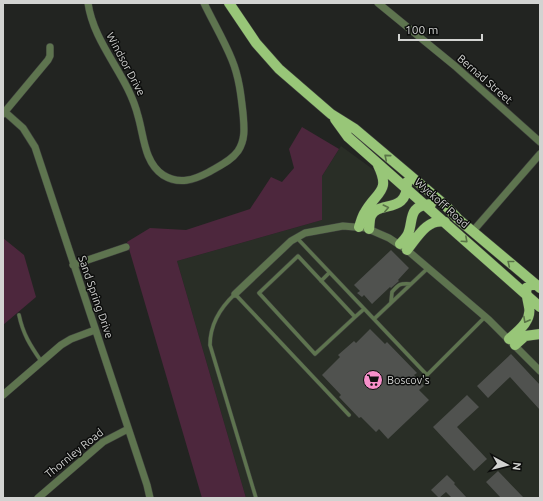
<svg xmlns="http://www.w3.org/2000/svg" width="543" height="501" viewBox="0 0 543 501" font-family="Ubuntu,sans-serif">
<style>
.built{fill:#292e26}
.green{fill:#4d273d}
.building{fill:#50524f}
.lines{fill:none;stroke-linecap:round;stroke-linejoin:round}
.lane-casing{stroke:#3e403d;stroke-width:4.5}
.street-casing{stroke:#3e403d;stroke-width:8}
.primary-casing{stroke:#3e403d;stroke-width:11}
.lane{stroke:#5e744f;stroke-width:3.5}
.street{stroke:#5e744f;stroke-width:7}
.primary{stroke:#98c678;stroke-width:10}
.oneway{stroke:#597347}
.labels{text-anchor:middle;stroke-width:3;stroke-linejoin:round;paint-order:stroke}
.street-label{font-size:11px;fill:#d2d3d1;stroke:#0c0d0c}
.poi-label{font-size:11px;fill:#d2d3d1;stroke:#0c0d0c;text-anchor:start}
</style>
<rect width="100%" height="100%" fill="#222421"/>
<path class="built" d="M341,146L411,197L540,314V498H246L177,261L322,220V176Z"/>
<path class="green" d="M302,127L339,149L322,176V220L177,261L246,498H202L127,242L150,228L186,230L250,209L271,177L282,182L294,168L289,149Z
M3,238L24,255L36,297L3,325Z"/>
<path class="building" d="M391,250L409,268L398,280L399,281L391,288L390,287L372,304L364,295L362,297L357,293L360,291L354,285Z
M370,329L385,344L387,342L417,373L414,375L424,386L419,390L429,400L388,439L379,429L376,432L361,417L359,418L339,397L341,395L322,375L340,357L338,355L354,341L356,343Z
M511,354L540,385V410L510,377L488,398L477,386Z
M467,395L479,407L457,427L487,459L474,471L433,427Z
M498,471L524,498H501L486,482Z
M447,475L455,483L454,484L467,498H452L446,492L439,498L431,490Z"/>
<g class="lines">
<g class="lane-casing">
<path id="lane" d="M297,238L427,375L485,317
M321,281L329,273
M391,302L392,292C399,284 400,283 411,284
M19,315C23,334 30,345 41,361
M355,317L298,256L259,293L315,354L355,317L364,309
M374,319L428,268
M256,498L210,345C210,324 220,308 235,294L349,415"/>
</g>
<g class="street-casing">
<path id="street" d="M88,3C94,45 128,75 138,116C144,136 144,162 163,175C179,185 194,180 209,172C219,166 231,161 238,151C246,139 244,126 243,113C241,95 239,77 232,60C224,40 213,22 204,3
M378,3L455,66L540,142
M5,112L23,128L35,147L147,485L150,498
M3,114L48,60L50,56V47
M473,231L540,154
M73,265L126,247
M235,294L291,241L305,233L343,226L366,228L389,238L407,250L489,320L540,371
M3,395L61,345L71,339L95,330
M38,498L103,442L128,429"/>
</g>
<g class="primary-casing">
<path id="primary" d="M229,3L256,43L279,69L331,114L355,129L445,205L458,219L540,288
M335,119L348,137L540,307
M359,227C361,222 362,216 365,212C377,191 391,192 378,165
M369,229C370,225 369,220 371,216C378,200 408,215 407,182
M400,244C403,241 406,238 408,234C414,220 407,206 431,204
M407,250C417,238 427,218 445,222
M509,339C518,331 532,321 529,307C528,301 526,294 526,288L531,285H537
M515,345L525,336L540,334"/>
</g>
<use href="#lane" class="lane"/>
<use href="#street" class="street"/>
<use href="#primary" class="primary"/>
</g>
<defs><path id="oneway-chevron" d="M-2-3.5L2.5 0L-2 3.5" fill="none" stroke-width="1.6" stroke-linecap="round" stroke-linejoin="round"/></defs>
<g class="oneway">
<use href="#oneway-chevron" transform="translate(387 157) rotate(-140)"/>
<use href="#oneway-chevron" transform="translate(386 208) rotate(-13)"/>
<use href="#oneway-chevron" transform="translate(465 240) rotate(42)"/>
<use href="#oneway-chevron" transform="translate(510 263) rotate(-141)"/>
<use href="#oneway-chevron" transform="translate(526 320) rotate(119)"/>
</g>
<defs>
<g id="supermarket-disc" transform="scale(1)"><circle r="9.5" fill="#f890cb" stroke="#0c0d0c"/><path d="M-6-5.5h2.5l.6 2H6L4.5 2H-2.5L-4.4-4H-6ZM-1.5 3.2a1.3 1.3 0 1 0 .1 0ZM3 3.2a1.3 1.3 0 1 0 .1 0Z" fill="#111"/></g>
</defs>
<g fill-rule="evenodd">
<use href="#supermarket-disc" x="373" y="380"/>
</g>
<g class="labels">
<g class="street-label">
<text transform="translate(126 64) rotate(62)" y="4">Windsor Drive</text>
<text transform="translate(485 79) rotate(41)" y="4">Bernad Street</text>
<text transform="translate(442 203) rotate(42)" y="4">Wyckoff Road</text>
<text transform="translate(96 297) rotate(71)" y="4">Sand Spring Drive</text>
<text transform="translate(74 453) rotate(-39)" y="4">Thornley Road</text>
</g>
<g class="poi-label">
<text x="387" y="384">Boscov's</text>
</g>
</g>
<rect width="543" height="501" fill="none" stroke="#d2d3d1" stroke-width="8"/>
<g transform="translate(507 465) rotate(97)" stroke="#0c0d0c" stroke-width="3" paint-order="stroke">
<path d="M0-3L7 15L0 10L-7 15Z" fill="#d2d3d1"/>
<text y="-6" font-size="11" font-weight="bold" text-anchor="middle" fill="#d2d3d1">N</text>
</g>
<path d="M399 34v6h83v-6" fill="none" stroke="#d2d3d1" stroke-width="2"/>
<text x="405" y="34" font-size="12" fill="#d2d3d1" stroke="#0c0d0c" stroke-width="3" paint-order="stroke">100 m</text>
</svg>
